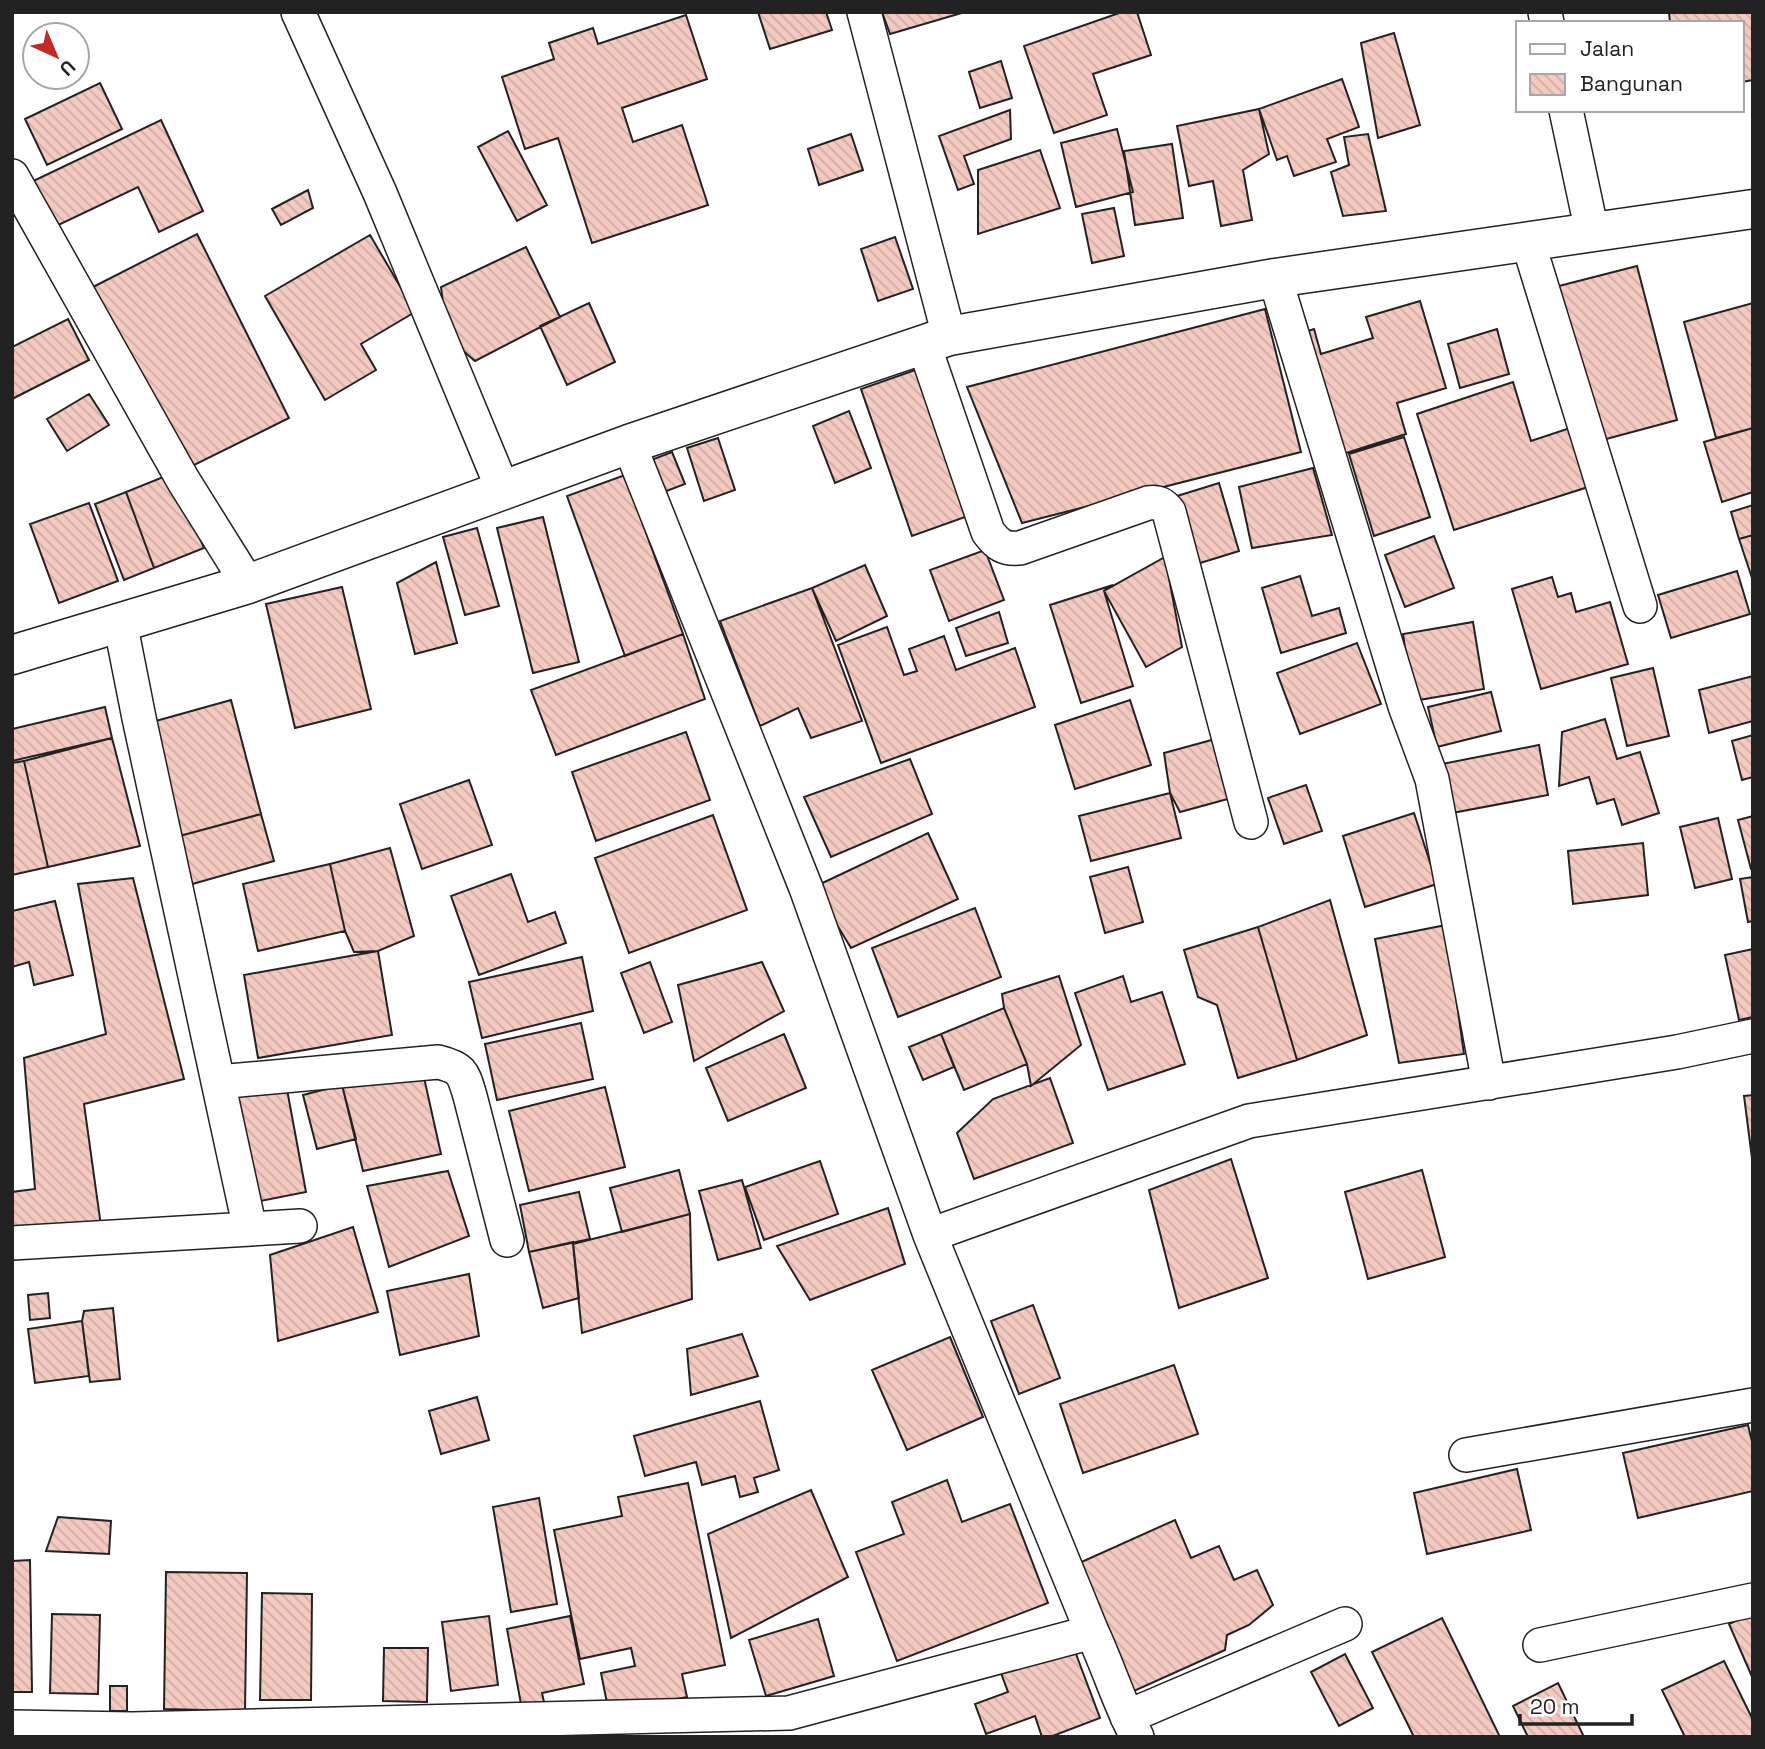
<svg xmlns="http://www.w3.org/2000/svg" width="1765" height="1749" viewBox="0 0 1765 1749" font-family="'Space Grotesk',sans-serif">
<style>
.building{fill:url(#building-back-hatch);stroke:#222;stroke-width:2}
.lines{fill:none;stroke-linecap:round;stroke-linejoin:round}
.minor-casing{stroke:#222;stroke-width:36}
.trunk-casing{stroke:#222;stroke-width:41}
.minor{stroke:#fff;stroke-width:33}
.trunk{stroke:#fff;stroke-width:38}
</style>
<defs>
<pattern id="building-back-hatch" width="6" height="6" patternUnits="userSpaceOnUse" patternTransform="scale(1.75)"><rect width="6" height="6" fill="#f3c9c0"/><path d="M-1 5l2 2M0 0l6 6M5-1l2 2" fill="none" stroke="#d0aca5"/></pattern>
</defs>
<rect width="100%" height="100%" fill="#fff"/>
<path class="building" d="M758,12H826L832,30L770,49Z
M882,12H965L890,34Z
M1122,12H1137L1151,55L1093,74L1107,115L1054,133L1024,46Z
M1669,12H1753V80L1742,82V23H1670Z
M686,15L707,79L622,108L633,142L682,125L708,205L592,243L558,138L525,149L502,77L554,59L549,43L593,28L598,44Z
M1394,33L1420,125L1378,138L1361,43Z
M1001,61L1012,98L980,108L969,72Z
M1342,79L1359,127L1327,139L1336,162L1294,176L1287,156L1277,160L1259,109Z
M100,83L122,129L47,165L25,119Z
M1259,109L1269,154L1243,170L1252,220L1221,226L1213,181L1189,186L1177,126Z
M1010,110L1011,139L964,156L974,184L958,190L939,136Z
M161,120L203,211L159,232L138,187L48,230L27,184Z
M1117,129L1133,192L1076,207L1061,143Z
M508,131L547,205L517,221L478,147Z
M851,134L863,170L819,185L808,149Z
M1368,134L1386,211L1343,216L1331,172L1349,165L1344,137Z
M1172,144L1183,218L1135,225L1124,151Z
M1040,150L1060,208L978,234V170Z
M308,190L313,208L281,225L272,209Z
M1114,208L1124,256L1092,263L1082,214Z
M197,234L289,418L182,471L91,288Z
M370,235L415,312L361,344L376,370L325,400L265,296Z
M895,237L913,289L878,301L861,249Z
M526,247L560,317L475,361L447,337L441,287Z
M1637,266L1677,420L1595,442L1555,287Z
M1420,301L1446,388L1397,403L1406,434L1343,454L1305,332L1314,329L1321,354L1373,338L1366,317Z
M589,303L615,362L567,385L540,326Z
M1753,303V428L1716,438L1684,322Z
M1265,309L1301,452L1022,523L967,387Z
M68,319L89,360L12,399V347Z
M1497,329L1509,374L1460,388L1448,344Z
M918,369L968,516L912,536L861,389Z
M1513,382L1531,441L1570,428L1588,487L1454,530L1417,414Z
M89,394L109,425L67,451L47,419Z
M849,411L871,468L835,483L813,426Z
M1753,428V492L1722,502L1704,442Z
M1404,437L1430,517L1374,536L1349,454Z
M718,438L735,490L704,501L687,448Z
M672,452L685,484L664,492L651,460Z
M1313,468L1332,535L1252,548L1239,487Z
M173,473L204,548L154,568L126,492Z
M625,475L683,634L625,656L567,496Z
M1219,483L1239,551L1197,564L1174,497Z
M126,492L154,568L124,580L95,504Z
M89,503L118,581L59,603L30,524Z
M1753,505V535L1739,539L1731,512Z
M543,517L579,662L533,673L497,528Z
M477,528L499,606L465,615L443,537Z
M1753,535V581L1739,539Z
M1434,536L1454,588L1405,607L1385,555Z
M985,550L1004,600L949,621L930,570Z
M1165,557L1182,647L1146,667L1104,591Z
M436,562L457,643L415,654L397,583Z
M865,565L887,616L836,641L812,588Z
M1737,571L1750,614L1671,638L1658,595Z
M1300,576L1312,616L1339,608L1346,633L1281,653L1262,588Z
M1552,577L1558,597L1571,593L1576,612L1610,602L1628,664L1541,689L1512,589Z
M1113,585L1104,591L1133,686L1081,703L1050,605Z
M342,587L371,709L295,728L266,604Z
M812,588L862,721L811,738L798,708L760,726L720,621Z
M999,612L1008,643L966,656L956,628Z
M1473,622L1484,689L1413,701L1403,634Z
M887,627L904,675L917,671L909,649L944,636L956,670L1015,648L1035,707L881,763L838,645Z
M683,634L705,699L556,755L531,690Z
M1357,643L1381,704L1300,734L1277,673Z
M1653,668L1669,736L1627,746L1611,678Z
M1753,676V721L1709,733L1699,690Z
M1491,692L1501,731L1437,747L1428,707Z
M231,700L261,814L176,837L145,724Z
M1130,700L1151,765L1075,789L1055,725Z
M105,707L112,738L12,761V729Z
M1605,719L1617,759L1640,752L1659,813L1622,825L1614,799L1597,804L1589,777L1559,786L1562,732Z
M686,732L710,800L596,841L572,772Z
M1753,735V777L1742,780L1732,741Z
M112,738L140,846L48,867L24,761Z
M1219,738L1235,797L1180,812L1170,793L1164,753Z
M1539,745L1548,795L1452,813L1442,764Z
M910,759L932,814L831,857L804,797Z
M24,761L48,867L12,875V763Z
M469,780L492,845L422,869L400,804Z
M1306,785L1322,831L1284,844L1268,798Z
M1170,793L1181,838L1091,861L1079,816Z
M1414,813L1437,884L1365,907L1343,836Z
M261,814L274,861L189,885L176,837Z
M713,815L747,910L629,953L595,858Z
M1753,816V869H1751L1738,820Z
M1718,818L1732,879L1695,888L1680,827Z
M928,833L958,899L851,948L814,887Z
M1643,843L1648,895L1573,904L1568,851Z
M390,848L414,936L378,951L354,952L345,931L330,864Z
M330,864L345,931L258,951L243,884Z
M1128,867L1143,922L1105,933L1090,877Z
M511,874L528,922L555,912L566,943L479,975L451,896Z
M1753,877V921L1748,922L1740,879Z
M133,878L184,1079L84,1104L101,1226L12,1231V1192L35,1189L24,1058L106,1034L78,884Z
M1330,900L1367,1035L1297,1060L1258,927Z
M55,901L73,975L34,985L29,962L12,967V911Z
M975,908L1001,977L898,1017L872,948Z
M1446,925L1464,1054L1399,1063L1375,939Z
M1258,927L1297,1060L1238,1078L1217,1005L1198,997L1184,950Z
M1753,949V1017L1739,1020L1725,955Z
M378,951L392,1035L258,1058L244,975Z
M582,957L593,1011L482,1038L469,982Z
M650,962L672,1022L644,1033L621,973Z
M762,962L784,1011L694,1061L678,985Z
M1059,976L1081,1045L1031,1086L1027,1064L1004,1008L1002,994Z
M1123,976L1131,1002L1162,992L1185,1064L1108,1090L1075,993Z
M1004,1008L1027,1064L964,1090L941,1034Z
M581,1023L593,1079L497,1100L485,1044Z
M784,1034L806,1088L728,1121L706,1068Z
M941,1034L954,1067L923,1080L909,1047Z
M421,1064L441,1154L363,1171L342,1085Z
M1050,1078L1073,1143L974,1179L957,1133L993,1099Z
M286,1084L306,1192L250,1203L230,1095Z
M342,1085L356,1139L317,1149L303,1095Z
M605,1087L625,1167L529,1191L509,1111Z
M1753,1095V1166L1744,1096Z
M1231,1159L1268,1278L1179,1308L1149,1190Z
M820,1161L838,1214L764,1240L745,1187Z
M679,1170L690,1214L622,1232L610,1188Z
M1422,1170L1445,1257L1368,1279L1345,1192Z
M448,1171L469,1236L389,1267L367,1186Z
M742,1180L761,1248L718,1260L699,1191Z
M579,1192L590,1239L529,1252L520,1205Z
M888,1208L905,1264L810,1300L777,1246Z
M690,1214L692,1299L582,1333L573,1244Z
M353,1227L378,1312L278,1341L270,1255Z
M573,1242L579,1298L543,1308L529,1252Z
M469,1274L479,1336L400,1355L387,1291Z
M48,1293L50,1318L30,1320L28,1295Z
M1033,1305L1060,1378L1019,1394L991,1321Z
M113,1308L120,1379L90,1382L82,1321L84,1311Z
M82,1321L89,1376L35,1383L28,1329Z
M742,1334L758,1376L691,1395L687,1349Z
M950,1337L983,1417L907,1450L872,1370Z
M1174,1365L1198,1434L1083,1473L1060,1404Z
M477,1397L489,1440L441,1454L429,1411Z
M760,1401L779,1470L754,1478L758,1492L740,1497L735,1476L702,1485L696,1462L645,1476L634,1436Z
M1748,1425L1753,1446V1491L1638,1518L1623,1453Z
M1517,1469L1531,1530L1427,1554L1414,1493Z
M947,1480L962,1522L1010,1504L1048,1603L897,1661L856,1552L904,1534L892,1502Z
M688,1483L725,1665L682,1674L687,1697L609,1713L601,1673L635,1666L631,1648L580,1659L554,1530L622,1516L618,1497Z
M811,1490L848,1577L731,1638L708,1534Z
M539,1498L557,1604L511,1612L493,1507Z
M58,1517L111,1521L109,1554L46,1551Z
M1175,1520L1191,1558L1219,1546L1234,1580L1257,1570L1273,1605L1249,1625L1227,1635L1225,1650L1134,1691L1077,1564Z
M30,1560L32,1692H12V1561Z
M166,1572L247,1573L245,1711L164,1709Z
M262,1593L312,1594L311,1700H260Z
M1753,1613V1679L1729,1624Z
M52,1614L100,1615L98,1694L50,1693Z
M489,1616L498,1685L451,1691L442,1622Z
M570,1616L584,1684L542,1693L546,1711L521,1704L507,1629Z
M1442,1618L1500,1737H1414L1372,1652Z
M818,1619L834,1676L766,1696L749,1640Z
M1073,1646L1100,1718L1050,1737H1042L1035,1716L986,1734L975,1704L1008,1692L1001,1673Z
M384,1648H428L427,1702L383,1701Z
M1345,1654L1373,1708L1339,1726L1311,1672Z
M1724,1661L1753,1720V1737H1685L1662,1690Z
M1558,1683L1584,1737H1528L1513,1706Z
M110,1686H127V1711H110Z"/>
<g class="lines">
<g class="minor-casing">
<path id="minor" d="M298,12L380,193L503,490
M864,12L949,336
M1545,12L1547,23
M1566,110L1592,232
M12,176L183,480L248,584
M1528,242L1640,606
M1275,278L1405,706L1432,779L1489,1083
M924,345L988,532C997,544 1004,550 1020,548L1148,503C1158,501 1163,504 1169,512L1251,822
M629,444L806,888L930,1235L1092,1632C1108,1666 1119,1703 1137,1737
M120,622L139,718L250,1229
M218,1082L438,1062C463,1068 463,1073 470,1096L507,1240
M930,1235L1249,1121L1677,1052L1753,1036
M12,1243L300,1226
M1466,1455L1753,1405
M1540,1645L1753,1600
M1127,1717L1345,1624
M12,1727L132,1729L789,1713L1092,1632"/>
</g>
<g class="trunk-casing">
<path id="trunk" d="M12,655L248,584L629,444L949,336L1275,278L1753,209"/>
</g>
<use href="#minor" class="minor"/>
<use href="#trunk" class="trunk"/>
</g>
<rect width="1765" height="1749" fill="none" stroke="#222222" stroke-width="28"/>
<rect x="1516" y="21" width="228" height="91" fill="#ffffff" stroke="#a7a7a7" stroke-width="2"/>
<rect x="1530" y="44" width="35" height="10" fill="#ffffff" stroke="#a7a7a7" stroke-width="2"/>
<text x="1580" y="56" font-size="21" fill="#222222">Jalan</text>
<rect x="1530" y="74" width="35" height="21" fill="url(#building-back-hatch)" stroke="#a7a7a7" stroke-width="2"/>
<text x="1580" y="91" font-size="21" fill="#222222">Bangunan</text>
<g transform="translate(56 56) rotate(136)"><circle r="33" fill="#ffffff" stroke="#a7a7a7" stroke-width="2"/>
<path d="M0-5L12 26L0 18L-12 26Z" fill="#c62828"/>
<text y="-10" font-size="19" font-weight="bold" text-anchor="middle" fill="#222222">U</text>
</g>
<path d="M1520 1714v10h112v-10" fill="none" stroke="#222222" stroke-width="3.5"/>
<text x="1530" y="1714" font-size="21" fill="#222222" stroke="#ffffff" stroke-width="5" paint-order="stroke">20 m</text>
</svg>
